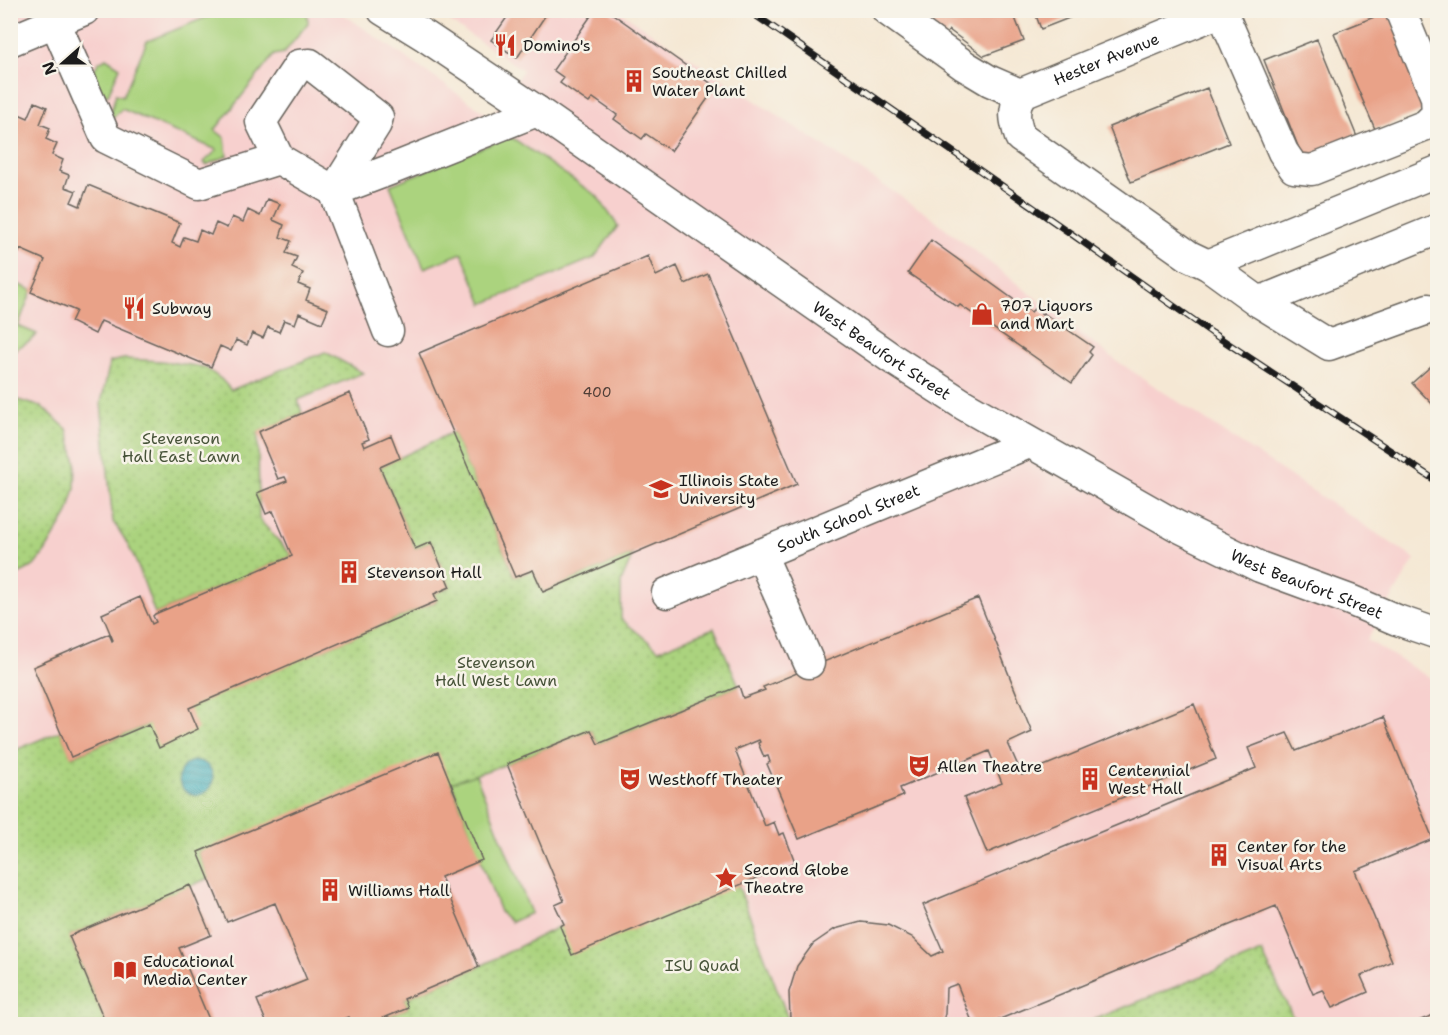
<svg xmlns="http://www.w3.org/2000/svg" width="1448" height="1035" viewBox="0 0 1448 1035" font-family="'Shantell Sans',sans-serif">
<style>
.built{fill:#f7d0ce}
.green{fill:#abd37e;stroke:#64784d;stroke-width:1.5}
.park{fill:url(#park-dots);stroke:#64784d;stroke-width:1.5}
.water{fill:url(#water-rules);stroke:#2c646b;stroke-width:1.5}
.building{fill:#e9a288}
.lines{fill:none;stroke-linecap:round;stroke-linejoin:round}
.minor-casing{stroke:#68635c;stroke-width:33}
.minor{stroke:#fff;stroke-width:30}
.rail-casing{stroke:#1c1c1c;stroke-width:7}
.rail{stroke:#f7f3e8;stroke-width:4.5;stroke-dasharray:14;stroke-linecap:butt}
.labels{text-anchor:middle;stroke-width:5;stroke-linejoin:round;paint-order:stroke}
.number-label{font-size:14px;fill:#4f3e37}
.poi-label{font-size:16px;fill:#1c1c1c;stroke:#f7f3e8;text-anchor:start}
.street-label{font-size:16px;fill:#1c1c1c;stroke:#f7f3e8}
.park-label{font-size:16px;fill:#475339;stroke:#f7f3e8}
</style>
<defs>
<pattern id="park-dots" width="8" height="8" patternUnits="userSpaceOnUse" patternTransform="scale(1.5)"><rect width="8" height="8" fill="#abd37e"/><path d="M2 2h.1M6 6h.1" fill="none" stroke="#93b56c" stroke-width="1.8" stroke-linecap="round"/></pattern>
<pattern id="water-rules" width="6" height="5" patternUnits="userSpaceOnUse" patternTransform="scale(1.5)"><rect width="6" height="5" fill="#3dacba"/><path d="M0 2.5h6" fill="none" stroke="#328b96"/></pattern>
</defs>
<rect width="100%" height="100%" fill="#f7f3e8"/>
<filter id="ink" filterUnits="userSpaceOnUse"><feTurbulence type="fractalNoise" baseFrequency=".0167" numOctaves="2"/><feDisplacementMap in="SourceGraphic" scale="12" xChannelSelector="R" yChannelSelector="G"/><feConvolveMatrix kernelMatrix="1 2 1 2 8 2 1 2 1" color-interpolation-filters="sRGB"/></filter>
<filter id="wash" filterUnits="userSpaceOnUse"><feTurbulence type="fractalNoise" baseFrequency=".008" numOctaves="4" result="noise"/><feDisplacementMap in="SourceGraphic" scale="24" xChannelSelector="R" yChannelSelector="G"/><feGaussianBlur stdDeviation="1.35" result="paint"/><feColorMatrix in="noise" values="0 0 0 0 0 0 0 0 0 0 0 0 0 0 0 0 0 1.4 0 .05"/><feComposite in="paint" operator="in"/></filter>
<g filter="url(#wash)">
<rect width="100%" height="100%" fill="#f5e8d4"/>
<path class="built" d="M10,11H339L491,117L523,70L434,11H619L927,214L1117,361L1415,559L1367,640L1437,682V1024H11Z"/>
<path class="green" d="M306,10L307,11L308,23L284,53L274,55L215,130L225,138L227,156L206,165L204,162L217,150L122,109L112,119L111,111L116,94L123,96L147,41L222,11Z
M106,58L120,67L108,95L101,94L93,71L99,62Z
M508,137L514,139L597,196L618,226L594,258L483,304L462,253L424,268L390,185Z
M10,281L32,290L18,326L37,334L31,340L11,352Z
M456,725L531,913L511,922L500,912L439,749Z"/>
<path class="park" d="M325,352L363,373L298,400L302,413L258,433L259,519L292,556L155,614C144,583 134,548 113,522L101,403L110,362L124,359L161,361L204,367L221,379L231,390Z
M11,398L42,407L67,429L76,462L75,488L68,513L45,552L34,566L11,578Z
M453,432L515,577L533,570L543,592L633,554L621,582V619L659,650L714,628L739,686L598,744L591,730L507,764L450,783L198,852L209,878L69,936L106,1024H11V752L60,731L72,757L437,601L434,594L450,587L431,542L415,549L380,467Z
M738,885L790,1024H369L408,1008L404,999L479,967L560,926Z
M1262,952L1296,1024H1083Z"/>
<path class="water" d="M179 778a17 17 0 1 1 34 0a17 17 0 1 1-34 0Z"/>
<g id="blocks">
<path class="building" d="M512,10H549L517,58L491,40Z
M595,10H607L716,87L671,151L646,134L642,139L614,119L617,115L593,98L589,103L560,83L564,78L553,70Z
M911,10H1012L1024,41L984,56L949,30L945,37Z
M1034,10H1087V11L1041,29Z
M1389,11L1429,108L1375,129L1334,33Z
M1317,39L1357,137L1303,159L1264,60Z
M1207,88L1229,143L1131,182L1109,127Z
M35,102L47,107L40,124L50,128L46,139L57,144L52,155L63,160L59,171L69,175L65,187L76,191L71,202L80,206L88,185L180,223L172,243L180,247L184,237L196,241L200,230L211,235L216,223L227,228L232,217L243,222L248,210L260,216L267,199L280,204L273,220L284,225L280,237L291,241L286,253L297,257L292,268L303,273L298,284L310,289L306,300L328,309L322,323L299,313L295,324L284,320L279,332L268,327L263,338L252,333L247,345L236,340L231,351L220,346L211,367L101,321L95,334L71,322L76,311L31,292L45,260L20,249L15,263L10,261V121L14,112L28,118Z
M931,240L1031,312L1035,308L1042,314L1043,313L1093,347L1089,352L1092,355L1072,383L960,305L958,307L908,273Z
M648,256L656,276L677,266L685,284L708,274L797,484L543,592L533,570L515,577L419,353Z
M1438,360V410L1412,383Z
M350,393L369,439L362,442L364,447L391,435L400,458L380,467L415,549L431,542L450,587L434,594L437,601L189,708L198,729L159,748L149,724L71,757L33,667L109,634L112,641L113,640L102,614L140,597L152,624L156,622L153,616L155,614L292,556L273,511L266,514L257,493L287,481L285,477L278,479L258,432Z
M978,598L1032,732L1008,743L1022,775L1194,704L1216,759L987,853L964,798L1002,783L989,751L900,788L903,796L799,839L767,764L770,762L768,756L764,757L758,743L760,742L759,740L735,750L765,826L774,822L779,835L784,833L795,862L572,955L560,926L564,924L555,905L564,901L507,764L591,730L598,744L739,686L743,698L765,690L763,687Z
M1383,717L1433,839L1355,871L1392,961L1361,976L1368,992L1332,1008L1323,990L1313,994L1276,906L988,1024H973L957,984L946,988L945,1014L942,1024H793L790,1019L789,992L797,966L813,944L835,929L861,922L888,925L912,937L932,956L943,951L923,905L1256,768L1248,748L1287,733L1296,751Z
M438,752L482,860L441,877L479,967L404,999L408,1008L369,1024H352L349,1017L332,1024H267L257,1000L307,980L275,903L227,922L198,852Z
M190,885L211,935L179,948L211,1024H106L69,936Z
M1438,1013V1024H1411Z"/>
</g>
</g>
<g filter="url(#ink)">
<use href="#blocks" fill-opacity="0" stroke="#68635c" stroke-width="1.5"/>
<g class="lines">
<g class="minor-casing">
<g id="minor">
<path id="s1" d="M383,10L425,36L537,111L891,358L964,405L1177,526L1260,567L1350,600L1397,620L1438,634"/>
<path d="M887,10L965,66L990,81L1020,94"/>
<path d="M1222,12L1283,152L1294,168L1312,170L1426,125L1437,114L1436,97L1400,10"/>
<path d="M55,22L106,138L199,184L279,159"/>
<path d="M10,41L84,10"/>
<path d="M1020,94C1013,112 1014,119 1020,137L1189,256L1208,265L1259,302L1438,229"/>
<path id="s2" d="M1020,94L1225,10"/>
<path d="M1208,265L1438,171"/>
<path d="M1259,302L1329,345L1428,309"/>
<path d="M388,331L334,191L376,124L378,117L310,64L299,65L261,122L279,159L334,191L392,169L537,111"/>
<path d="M761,554L809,663"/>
<path id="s3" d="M667,593L1029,443"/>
</g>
</g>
<use href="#minor" class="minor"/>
<g class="rail-casing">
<path id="rail" d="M748,10L1073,235L1212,333L1438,482"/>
</g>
<use href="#rail" class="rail"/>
</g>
</g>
<defs>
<g id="restaurant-bare" transform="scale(1.8)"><path d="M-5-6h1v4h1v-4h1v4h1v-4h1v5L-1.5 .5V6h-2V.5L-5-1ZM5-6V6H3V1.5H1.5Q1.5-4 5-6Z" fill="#c8321e" stroke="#f7f3e8" stroke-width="2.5" paint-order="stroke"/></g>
<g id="building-bare" transform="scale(1.8)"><path d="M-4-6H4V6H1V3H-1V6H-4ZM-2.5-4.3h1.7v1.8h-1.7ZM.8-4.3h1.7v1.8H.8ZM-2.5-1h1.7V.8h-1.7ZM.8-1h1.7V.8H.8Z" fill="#c8321e" stroke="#f7f3e8" stroke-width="2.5" paint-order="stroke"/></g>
<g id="shop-bare" transform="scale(1.8)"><path d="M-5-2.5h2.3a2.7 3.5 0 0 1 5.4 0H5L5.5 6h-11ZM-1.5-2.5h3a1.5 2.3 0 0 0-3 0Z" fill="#c8321e" stroke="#f7f3e8" stroke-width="2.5" paint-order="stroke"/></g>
<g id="university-bare" transform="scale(1.8)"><path d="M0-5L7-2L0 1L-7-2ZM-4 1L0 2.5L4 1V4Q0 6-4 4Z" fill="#c8321e" stroke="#f7f3e8" stroke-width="2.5" paint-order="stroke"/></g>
<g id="theatre-bare" transform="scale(1.8)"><path d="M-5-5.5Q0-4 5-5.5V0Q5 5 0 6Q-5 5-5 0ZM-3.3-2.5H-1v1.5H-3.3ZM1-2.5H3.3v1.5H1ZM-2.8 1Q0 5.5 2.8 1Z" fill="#c8321e" stroke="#f7f3e8" stroke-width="2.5" paint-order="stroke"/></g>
<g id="sight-bare" transform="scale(1.8)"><path d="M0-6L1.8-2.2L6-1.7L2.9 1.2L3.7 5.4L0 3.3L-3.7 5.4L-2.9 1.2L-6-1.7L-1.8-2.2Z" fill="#c8321e" stroke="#f7f3e8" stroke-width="2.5" paint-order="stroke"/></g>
<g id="library-bare" transform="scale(1.8)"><path d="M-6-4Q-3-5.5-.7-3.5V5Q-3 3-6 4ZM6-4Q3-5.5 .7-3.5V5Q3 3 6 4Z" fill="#c8321e" stroke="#f7f3e8" stroke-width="2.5" paint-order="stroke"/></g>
</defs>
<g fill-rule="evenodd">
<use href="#restaurant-bare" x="505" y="45"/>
<use href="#building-bare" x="634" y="81"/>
<use href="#restaurant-bare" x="134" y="308"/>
<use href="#shop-bare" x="982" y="314"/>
<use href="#university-bare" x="661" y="489"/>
<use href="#building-bare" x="349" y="572"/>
<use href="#theatre-bare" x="919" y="766"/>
<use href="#theatre-bare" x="630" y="779"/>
<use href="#building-bare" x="1090" y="779"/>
<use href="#building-bare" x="1219" y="855"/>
<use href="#sight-bare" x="726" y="878"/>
<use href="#building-bare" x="330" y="890"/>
<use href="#library-bare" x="125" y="970"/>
</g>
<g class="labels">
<g class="number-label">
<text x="597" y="397">400</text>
</g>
<g class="poi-label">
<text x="523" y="51">Domino's</text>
<text x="652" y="78">Southeast Chilled<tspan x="652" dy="18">Water Plant</tspan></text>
<text x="1000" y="311">707 Liquors<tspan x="1000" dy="18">and Mart</tspan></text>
<text x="152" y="314">Subway</text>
<text x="679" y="486">Illinois State<tspan x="679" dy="18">University</tspan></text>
<text x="367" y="578">Stevenson Hall</text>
<text x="937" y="772">Allen Theatre</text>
<text x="1108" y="776">Centennial<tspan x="1108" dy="18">West Hall</tspan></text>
<text x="648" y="785">Westhoff Theater</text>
<text x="1237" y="852">Center for the<tspan x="1237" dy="18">Visual Arts</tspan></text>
<text x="744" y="875">Second Globe<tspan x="744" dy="18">Theatre</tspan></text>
<text x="348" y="896">Williams Hall</text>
<text x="143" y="967">Educational<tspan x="143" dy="18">Media Center</tspan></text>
</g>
<g class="street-label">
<text dy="6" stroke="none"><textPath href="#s2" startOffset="93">Hester Avenue</textPath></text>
<text dy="6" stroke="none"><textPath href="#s1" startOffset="604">West Beaufort Street</textPath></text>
<text dy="6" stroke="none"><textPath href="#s3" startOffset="196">South School Street</textPath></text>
<text dy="6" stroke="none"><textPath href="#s1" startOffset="1090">West Beaufort Street</textPath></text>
</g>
<g class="park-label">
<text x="181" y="444">Stevenson<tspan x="181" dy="18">Hall East Lawn</tspan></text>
<text x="496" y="668">Stevenson<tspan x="496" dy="18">Hall West Lawn</tspan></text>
<text x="702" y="971">ISU Quad</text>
</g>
</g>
<rect width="1448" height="1035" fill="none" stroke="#f7f3e8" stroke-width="36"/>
<g transform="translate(63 63) rotate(249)" stroke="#f7f3e8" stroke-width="4.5" paint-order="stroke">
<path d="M0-4.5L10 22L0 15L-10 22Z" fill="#1c1c1c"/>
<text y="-9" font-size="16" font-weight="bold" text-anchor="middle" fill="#1c1c1c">N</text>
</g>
</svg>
